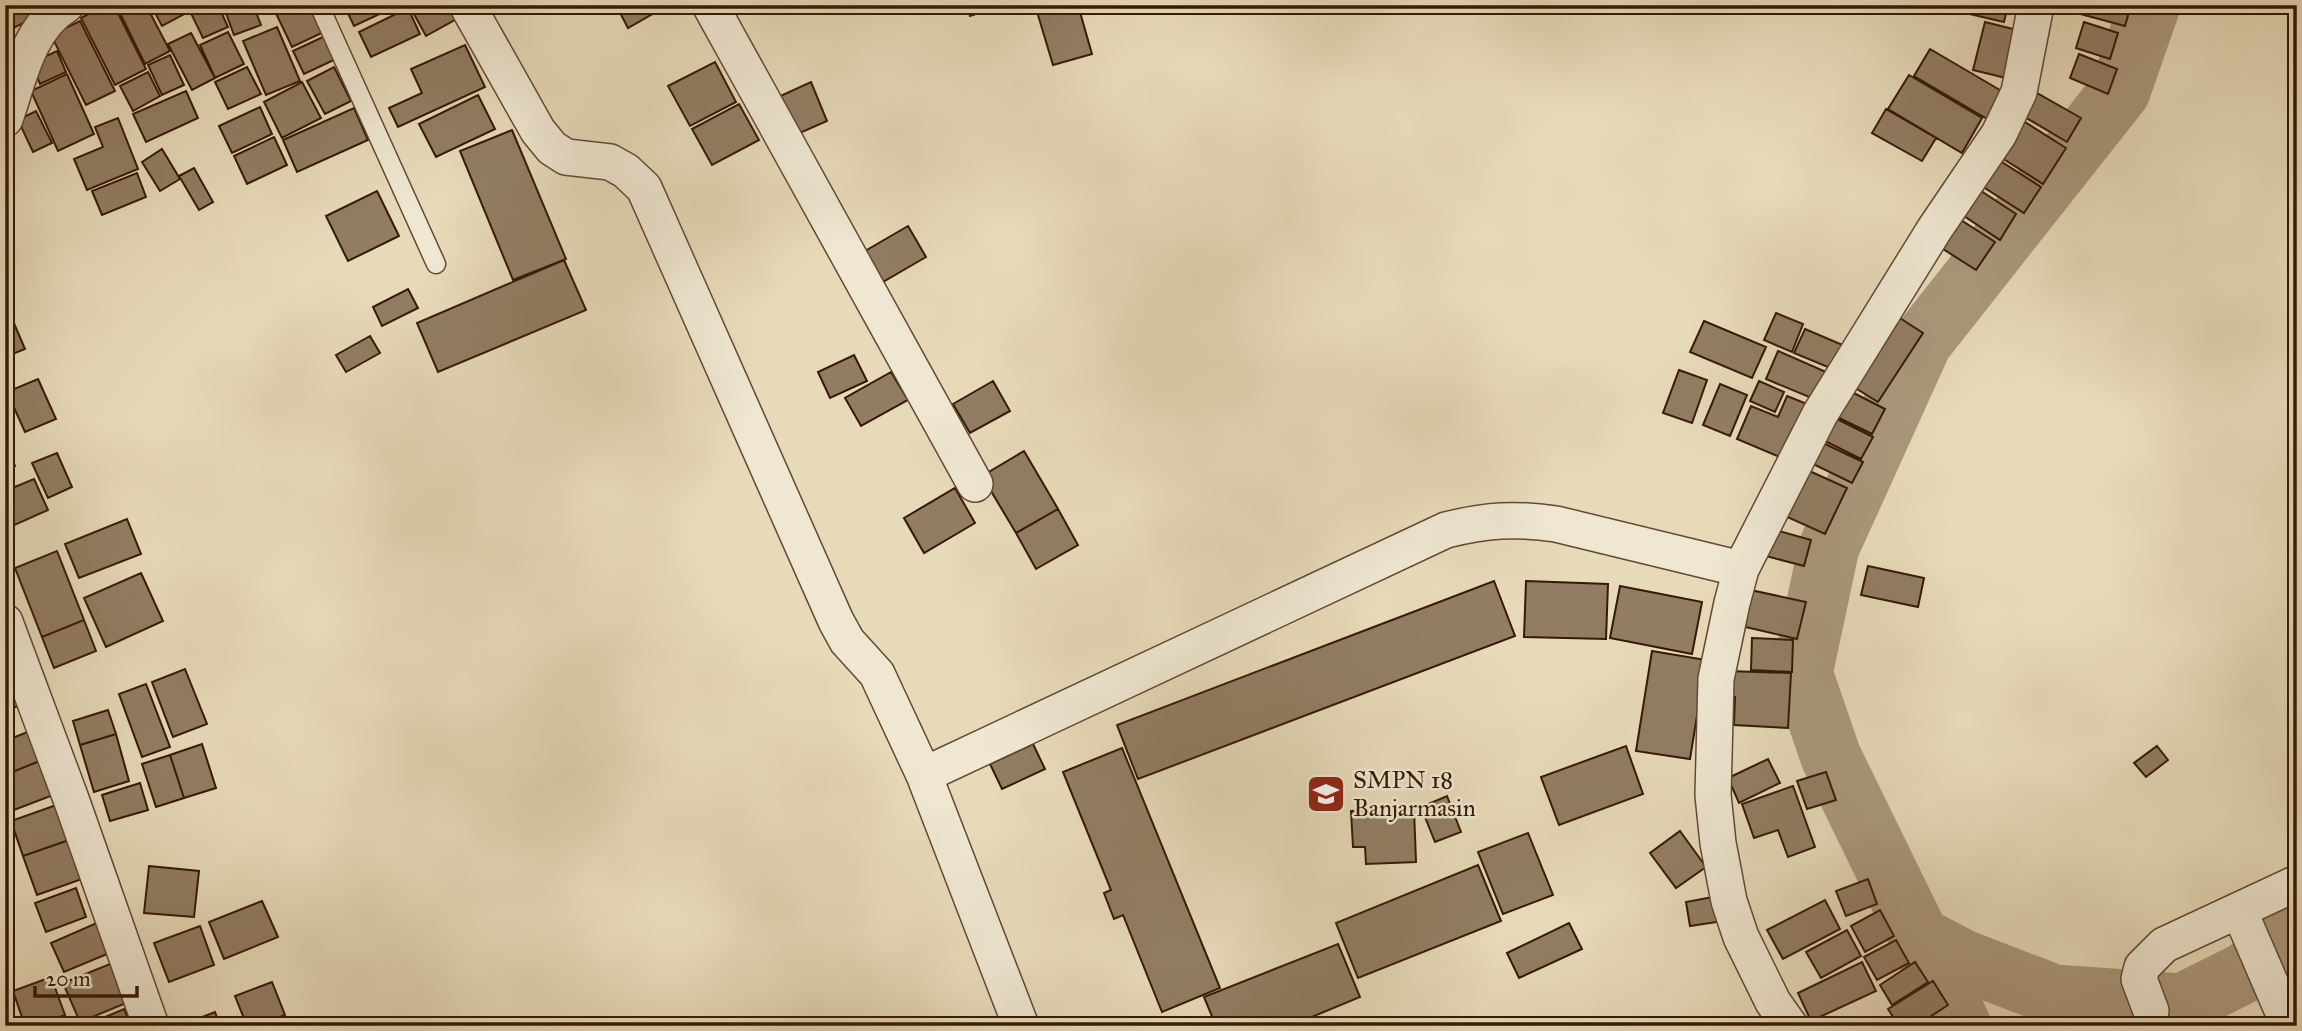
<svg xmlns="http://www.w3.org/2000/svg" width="2302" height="1031" viewBox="0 0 2302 1031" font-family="'IM FELL Great Primer',serif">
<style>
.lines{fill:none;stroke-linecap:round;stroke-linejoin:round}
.river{stroke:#aa987c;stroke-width:61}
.building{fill:#927d64;stroke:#351907;stroke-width:2}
.lane-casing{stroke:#624934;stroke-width:21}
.street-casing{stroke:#624934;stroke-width:38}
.lane{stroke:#efe7d2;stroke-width:18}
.street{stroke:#efe7d2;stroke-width:35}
.labels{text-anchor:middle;stroke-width:5;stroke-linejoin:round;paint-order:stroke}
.poi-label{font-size:24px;fill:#351907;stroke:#efe7d2;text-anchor:start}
</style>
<rect width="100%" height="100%" fill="#e7dab9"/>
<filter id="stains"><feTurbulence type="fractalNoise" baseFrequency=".00286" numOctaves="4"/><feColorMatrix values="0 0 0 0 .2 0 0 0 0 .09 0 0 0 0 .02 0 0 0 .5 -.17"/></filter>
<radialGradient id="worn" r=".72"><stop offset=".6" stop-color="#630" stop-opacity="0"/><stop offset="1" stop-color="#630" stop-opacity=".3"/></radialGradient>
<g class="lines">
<path class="river" d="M2150,5L2120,91L1922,342L1829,547L1802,673L1831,757L1919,937L1963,960L2054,995L2182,1004L2246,972L2297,930
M1919,937L1961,1026"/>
</g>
<path class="building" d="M5,5H30L36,17L5,32Z
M106,5H114L146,69L115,85L81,18Z
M116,5H146L170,51L145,64Z
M151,5H185L188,12L162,26Z
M187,5H218L228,27L203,38Z
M223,5H253L261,25L234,35Z
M272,5H316L328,30L292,47Z
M344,5H399L354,26Z
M409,5H453L460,17L426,36Z
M616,5H668L628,28Z
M967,5H1004L970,16Z
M1035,5H1078L1092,54L1053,65Z
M1963,5H2008L2004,22L1961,12Z
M2075,5H2131L2125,26L2073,12Z
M408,8L420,34L371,57L359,32Z
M80,21L115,91L86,105L51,35Z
M1985,22L2021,31L2010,79L1973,70Z
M2084,22L2118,33L2110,59L2076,48Z
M277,27L300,81L266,95L243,41Z
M228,32L244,64L215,78L200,45Z
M191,33L215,78L192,90L168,44Z
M327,35L338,58L304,74L293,51Z
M465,45L485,87L398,127L389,108L422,93L411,69Z
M1930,49L2005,93L1989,120L1914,76Z
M57,51L66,72L40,84L31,63Z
M2079,54L2117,69L2108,94L2070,78Z
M170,55L184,85L162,95L148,65Z
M715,62L736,102L690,126L668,86Z
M247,67L261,94L228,109L215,82Z
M334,67L351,101L325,114L307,81Z
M148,72L160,96L133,111L120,86Z
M67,74L94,134L58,151L31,91Z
M1909,75L1982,118L1962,153L1888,109Z
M302,82L321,118L282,138L264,102Z
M811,82L827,121L793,136L776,98Z
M2032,90L2081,118L2067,142L2018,113Z
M186,91L198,118L146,142L133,114Z
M478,95L495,129L436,157L419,124Z
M739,104L759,140L712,165L692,129Z
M260,107L272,134L232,153L219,126Z
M354,108L368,140L297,172L283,140Z
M1886,109L1936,138L1922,161L1872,133Z
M36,111L52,143L33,152L18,120Z
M2017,117L2066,148L2043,184L1994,153Z
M118,118L138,169L87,190L74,159L103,147L95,127Z
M512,130L566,259L513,280L460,151Z
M274,137L287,165L247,184L234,156Z
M162,149L180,179L160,191L142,162Z
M1991,155L2041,187L2024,213L1974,181Z
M194,168L213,202L199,210L179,176Z
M137,173L146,197L102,215L92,191Z
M1972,185L2016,214L2000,240L1955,210Z
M377,191L399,236L348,261L326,216Z
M1950,213L1995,242L1976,270L1932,242Z
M908,226L926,257L883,282L865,251Z
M564,260L586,310L438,372L417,323Z
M408,289L418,308L382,326L373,307Z
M1889,311L1923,333L1878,402L1844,381Z
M1776,313L1803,324L1792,352L1764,340Z
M13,321L25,349L5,357V324Z
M1704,321L1766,347L1752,378L1690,352Z
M1805,329L1845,346L1835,370L1794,353Z
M370,336L380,353L346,372L336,355Z
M1778,351L1826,372L1814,399L1766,379Z
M854,355L867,381L830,398L818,372Z
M1679,370L1707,380L1692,423L1663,413Z
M891,372L908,400L861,426L845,398Z
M38,379L56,419L25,432L7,392Z
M993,381L1010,411L970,433L953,404Z
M1759,381L1784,392L1775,412L1750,401Z
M1720,384L1747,395L1730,436L1703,425Z
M1846,389L1885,409L1872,434L1833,415Z
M1787,396L1812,406L1789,461L1737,439L1751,406L1778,417Z
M1831,416L1873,437L1861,459L1821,439Z
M1819,441L1863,462L1852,483L1809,462Z
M5,442L15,466L5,470Z
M1024,451L1058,509L1016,533L982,476Z
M57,453L72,487L48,498L32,463Z
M1805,469L1847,488L1825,534L1783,515Z
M34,479L48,510L10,527L5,515V491Z
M955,488L975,523L924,553L904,518Z
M1058,509L1078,545L1036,569L1016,533Z
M127,519L141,554L79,578L65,544Z
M1772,529L1811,540L1804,566L1766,556Z
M57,551L84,620L42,637L15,568Z
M1868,566L1924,578L1918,607L1861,595Z
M141,573L163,621L106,647L84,598Z
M1494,581L1515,636L1138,779L1117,725Z
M1526,581L1608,584L1606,639L1524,637Z
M1620,586L1702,602L1692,654L1610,638Z
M1746,589L1806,602L1797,639L1737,625Z
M84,620L96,651L54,668L42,637Z
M1752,638L1793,640L1792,672L1751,670Z
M1652,651L1706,660L1690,759L1636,751Z
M5,664L21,705L5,711Z
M185,669L207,724L173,737L152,682Z
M1727,671L1791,673L1788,728L1734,725L1735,697H1726Z
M146,684L170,747L142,757L119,694Z
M108,710L116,734L80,745L73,721Z
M35,729L47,758L5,775V741Z
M116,734L129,781L94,792L80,745Z
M202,744L216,788L184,798L170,755Z
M1033,744L1045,769L1002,789L990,764Z
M1626,746L1643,794L1559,825L1541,777Z
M2157,746L2168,760L2146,777L2134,763Z
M1122,748L1220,988L1162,1012L1123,915L1114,919L1104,893L1111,890L1063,772Z
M170,755L184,798L156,807L142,764Z
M47,758L61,792L14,810L5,790V775Z
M1768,759L1780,783L1739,803L1728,778Z
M1826,772L1836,800L1807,809L1797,781Z
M140,783L148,810L110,821L102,795Z
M1793,786L1815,847L1788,857L1778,830L1754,838L1742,804Z
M1447,796L1461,832L1435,842L1421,807Z
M59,804L72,839L23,856L11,821Z
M1414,809L1416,862L1366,864L1365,847H1353L1351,811Z
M1680,831L1706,867L1676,888L1650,853Z
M1528,833L1553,895L1503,914L1478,852Z
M72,839L85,878L37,895L23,856Z
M7,858L14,878L5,881V859Z
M1478,865L1501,921L1358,978L1336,923Z
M149,866L199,871L194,917L144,913Z
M1868,879L1877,904L1846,916L1836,891Z
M76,888L86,917L46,932L35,903Z
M1713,897L1717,922L1690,926L1686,902Z
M1825,900L1840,929L1783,959L1767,930Z
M262,901L278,937L224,959L209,922Z
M1880,910L1894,936L1865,952L1851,926Z
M99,922L112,952L64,972L51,943Z
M1569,923L1582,949L1519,978L1507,953Z
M200,926L214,965L169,982L154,943Z
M1847,930L1861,956L1821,978L1806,952Z
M1896,940L1909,963L1877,980L1864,957Z
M1338,944L1360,997L1290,1026H1216L1204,997Z
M115,962L131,1001L80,1022L63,983Z
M1862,962L1876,991L1811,1021L1798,993Z
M1915,962L1928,982L1892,1005L1880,985Z
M51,977L65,1015L35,1026H25L13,991Z
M1933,981L1948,1005L1916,1026H1899L1888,1009Z
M272,982L285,1015L256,1026H247L235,996Z
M124,1009L131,1026H84Z
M215,1012L220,1026H185L184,1024Z
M65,1015L69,1026H35Z"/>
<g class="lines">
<g class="lane-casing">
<path id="lane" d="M319,5L436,264"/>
</g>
<g class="street-casing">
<path id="street" d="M467,5L538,131L552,148L566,157L610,162L626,171L644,188L836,621L847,641L877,674L924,775L1021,1026
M710,5L975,484
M5,119C19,79 28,28 66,5
M5,622L71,799L151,1026
M924,775L1446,530C1486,520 1515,518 1556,524L1741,569
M2239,910L2289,1026
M2151,1011L2139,979L2142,967L2164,945L2297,883
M1790,1026L1773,1002L1741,937L1729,901L1718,843L1713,795L1716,679L1732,603L1741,569L1820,414L1934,230L1999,134L2019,92L2036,5"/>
</g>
<use href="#lane" class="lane"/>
<use href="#street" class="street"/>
</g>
<defs>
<g id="school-square" transform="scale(2.0125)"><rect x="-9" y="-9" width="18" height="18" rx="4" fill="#8f2418" stroke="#efe7d2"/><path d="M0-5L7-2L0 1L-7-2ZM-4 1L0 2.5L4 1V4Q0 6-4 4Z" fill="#fff"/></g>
</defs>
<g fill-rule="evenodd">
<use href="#school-square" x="1326" y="794"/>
</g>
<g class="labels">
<g class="poi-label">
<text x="1353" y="788">SMPN 18<tspan x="1353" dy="28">Banjarmasin</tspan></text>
</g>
</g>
<rect width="2302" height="1031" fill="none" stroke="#e7dab9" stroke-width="28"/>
<rect x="7" y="7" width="2288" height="1017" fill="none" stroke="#351907" stroke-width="3.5"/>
<rect x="14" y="14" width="2274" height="1003" fill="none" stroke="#351907" stroke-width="2"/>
<path d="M35 986v10h102v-10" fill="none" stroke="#351907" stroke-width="3.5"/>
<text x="46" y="986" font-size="21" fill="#351907" stroke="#efe7d2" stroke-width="5" paint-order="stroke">20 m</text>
<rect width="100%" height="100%" filter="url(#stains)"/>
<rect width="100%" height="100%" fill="url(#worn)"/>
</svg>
